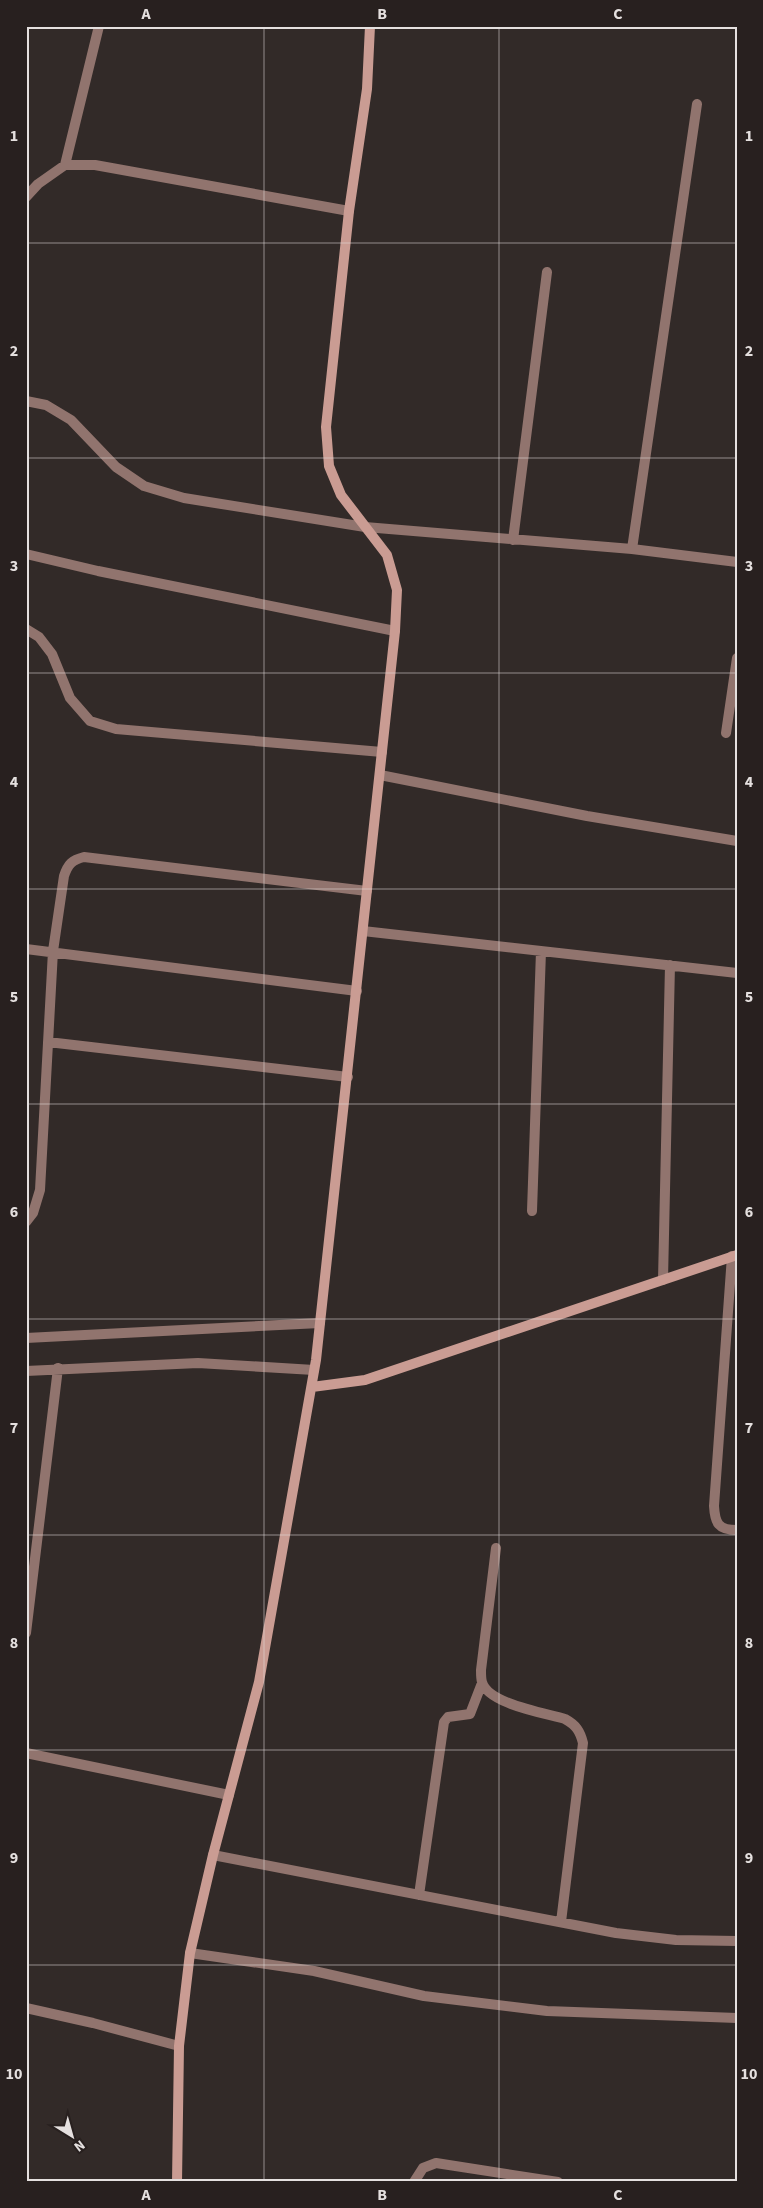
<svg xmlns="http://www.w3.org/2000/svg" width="763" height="2208" viewBox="0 0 763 2208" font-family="'Source Sans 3',sans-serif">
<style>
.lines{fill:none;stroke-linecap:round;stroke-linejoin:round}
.street{stroke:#91746e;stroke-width:10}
.secondary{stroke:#ca9c93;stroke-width:10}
.grid{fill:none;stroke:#e5e0df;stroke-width:1;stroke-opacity:0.55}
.neatline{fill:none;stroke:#e5e0df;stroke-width:2}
.grid-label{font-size:16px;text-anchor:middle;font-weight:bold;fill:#e5e0df}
</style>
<rect width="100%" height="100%" fill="#322a28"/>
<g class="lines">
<path class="street" d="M65,165L99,26
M26,197L38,184L65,165H95L349,211
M26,401L46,405L71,420L116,467L144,486L184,498L365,527L632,549L737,562
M513,540L547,272
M632,549L697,104
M26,554L98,571L395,631
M26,629L39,637L52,654L70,698L90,721L116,729L382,752
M726,733L737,658
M380,775L587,816L737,841
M363,931L737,973
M26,949L357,991
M48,1042L348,1077
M532,1211L541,951
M26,1222L33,1213L40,1190L53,951L64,876C68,864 72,860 84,857L367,891
M732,1256L714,1506C715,1523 718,1530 737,1530
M663,1280L670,965
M26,1338L320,1323
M26,1371L198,1363L314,1370
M496,1548L481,1670C481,1674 481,1679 482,1682C488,1704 545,1713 565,1719C576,1725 580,1731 583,1743L561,1922
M26,1633L58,1368
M26,1753L229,1795
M213,1855L616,1933L676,1940L737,1941
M419,1895L444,1722L448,1717L470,1714L482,1683
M190,1953L314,1971L424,1996L547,2011L737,2018
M26,2008L93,2023L179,2046
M414,2182L423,2168L436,2163L558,2182"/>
<path class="secondary" d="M312,1387L365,1380L737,1255
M177,2182L179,2046L190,1953L213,1855L259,1682L316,1360L395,631L397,590L387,555L341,495L329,466L326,427L349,211L367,89L370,26"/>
</g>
<path class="grid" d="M264,26V2182M499,26V2182M26,243H737M26,458H737M26,673H737M26,889H737M26,1104H737M26,1319H737M26,1535H737M26,1750H737M26,1965H737"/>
<rect width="763" height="2208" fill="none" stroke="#28201f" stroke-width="55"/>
<g transform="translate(72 2136) rotate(143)" stroke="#28201f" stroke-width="4" paint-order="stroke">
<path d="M0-4L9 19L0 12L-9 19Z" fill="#e5e0df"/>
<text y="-8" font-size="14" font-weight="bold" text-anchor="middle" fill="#e5e0df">N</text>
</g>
<rect x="28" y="28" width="708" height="2152" class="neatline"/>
<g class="grid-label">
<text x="146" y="19">A</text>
<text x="382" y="19">B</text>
<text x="618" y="19">C</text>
<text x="14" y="141">1</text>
<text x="749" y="141">1</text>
<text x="14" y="356">2</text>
<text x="749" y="356">2</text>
<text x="14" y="571">3</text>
<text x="749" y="571">3</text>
<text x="14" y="787">4</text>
<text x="749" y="787">4</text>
<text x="14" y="1002">5</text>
<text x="749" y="1002">5</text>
<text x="14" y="1217">6</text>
<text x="749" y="1217">6</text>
<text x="14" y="1433">7</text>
<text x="749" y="1433">7</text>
<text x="14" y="1648">8</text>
<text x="749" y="1648">8</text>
<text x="14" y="1863">9</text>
<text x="749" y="1863">9</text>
<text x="14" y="2079">10</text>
<text x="749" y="2079">10</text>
<text x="146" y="2200">A</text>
<text x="382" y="2200">B</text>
<text x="618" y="2200">C</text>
</g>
</svg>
